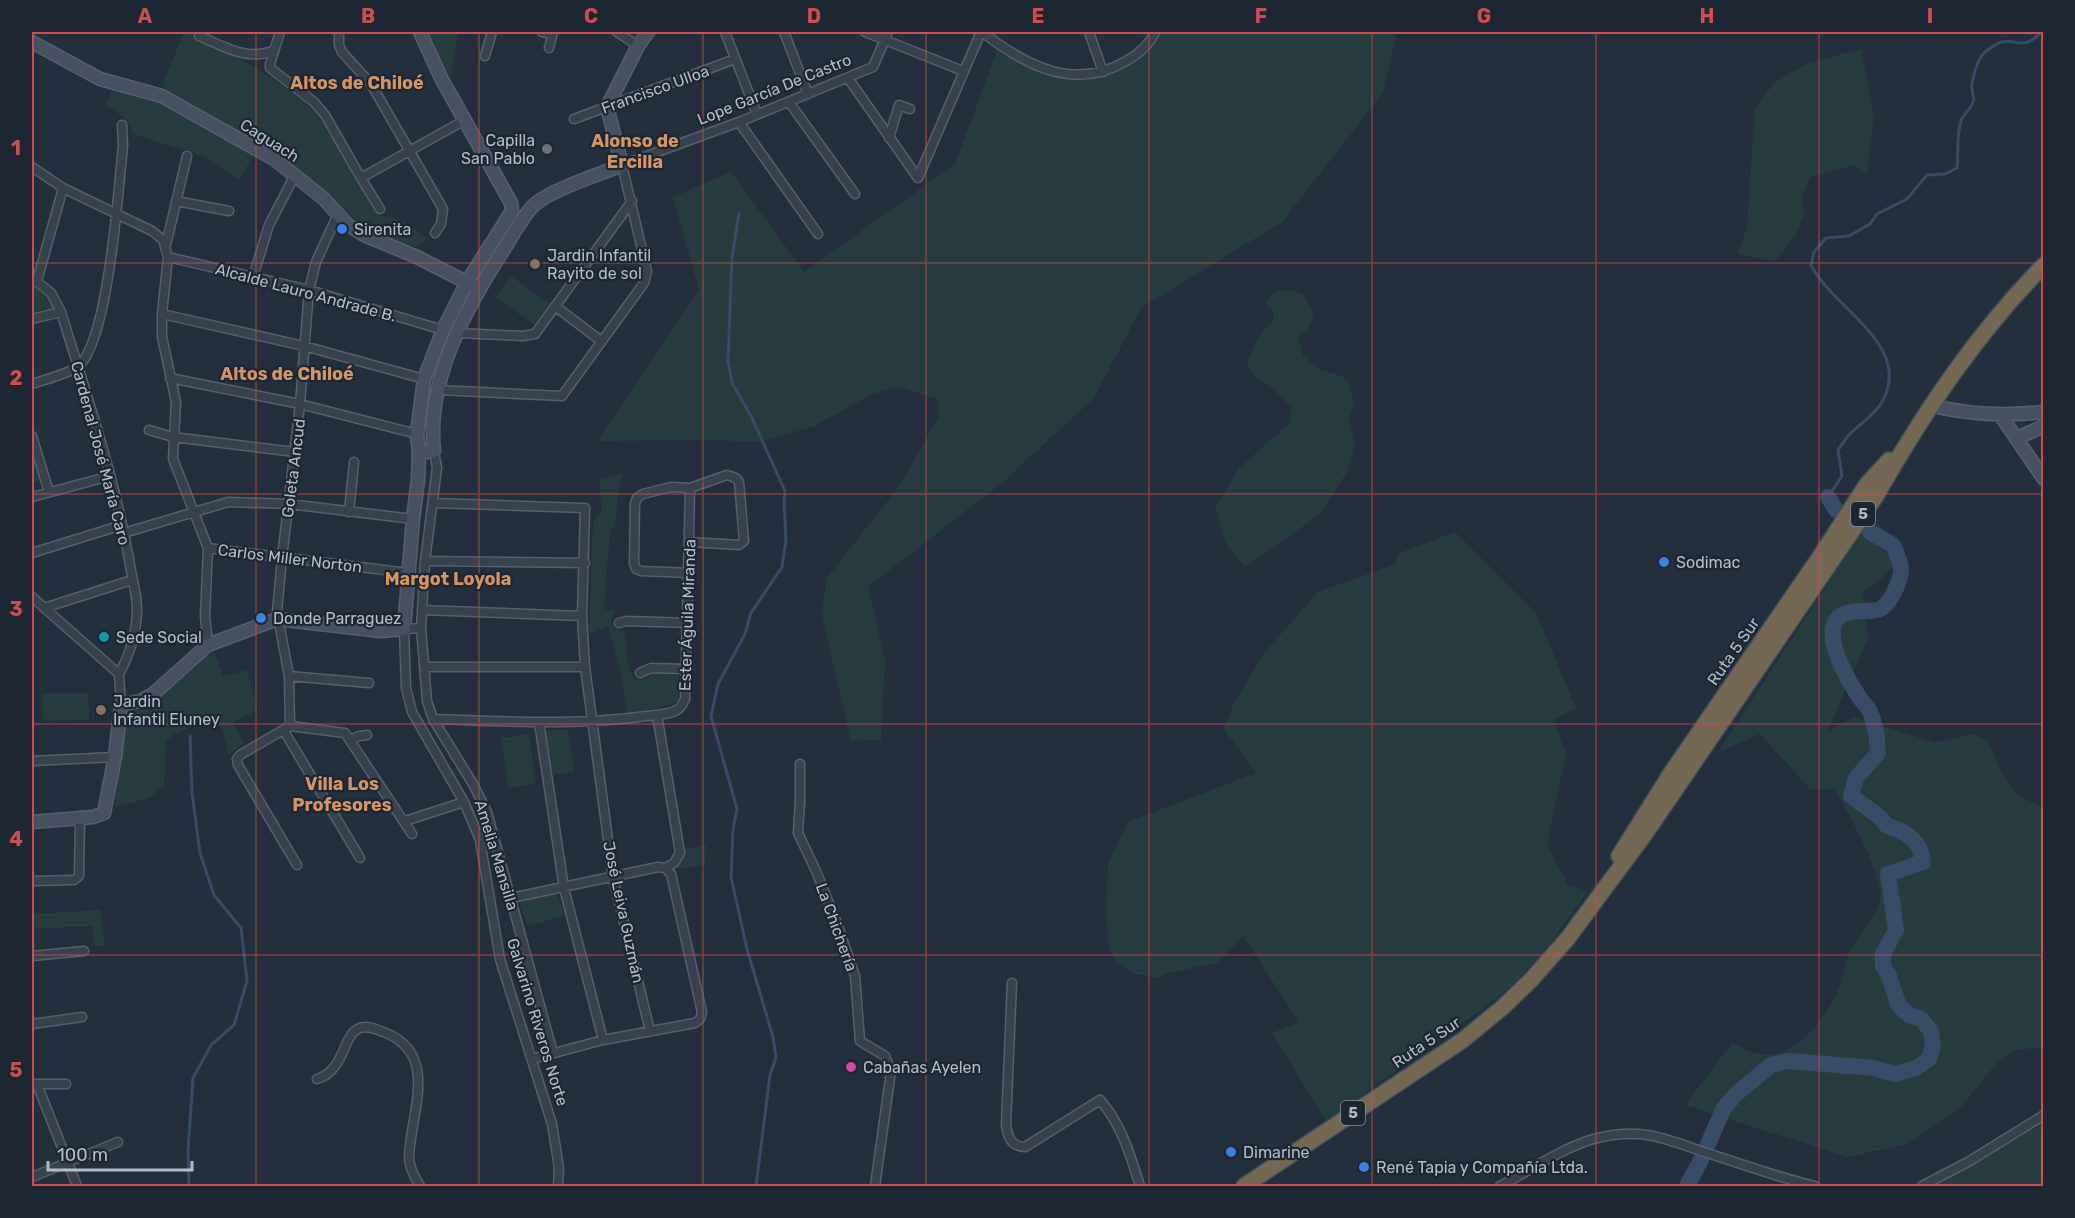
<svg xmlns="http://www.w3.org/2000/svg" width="2075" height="1218" viewBox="0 0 2075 1218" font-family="Rubik,sans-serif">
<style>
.green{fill:#263c3f}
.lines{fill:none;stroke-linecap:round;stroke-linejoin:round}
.stream{stroke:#394c67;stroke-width:3}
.river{stroke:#394c67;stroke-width:16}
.street-casing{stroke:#565f6c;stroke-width:11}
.secondary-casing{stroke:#565f6c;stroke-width:15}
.highway-casing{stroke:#434c59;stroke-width:18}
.street{stroke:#38414e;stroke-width:8}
.secondary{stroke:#465061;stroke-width:12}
.highway{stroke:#746855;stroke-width:15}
.grid{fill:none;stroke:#ce4d50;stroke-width:1.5;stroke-opacity:0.55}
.worship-dot{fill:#6b7280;stroke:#1d2633;stroke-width:2}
.shop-dot{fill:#3f7fe0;stroke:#1d2633;stroke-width:2}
.education-dot{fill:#8d6e63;stroke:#1d2633;stroke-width:2}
.culture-dot{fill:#0f9aa8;stroke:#1d2633;stroke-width:2}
.hotel-dot{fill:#d1479c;stroke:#1d2633;stroke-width:2}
.labels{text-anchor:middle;stroke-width:4.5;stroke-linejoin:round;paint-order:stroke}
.shield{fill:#1d2633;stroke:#878f9c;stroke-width:1.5}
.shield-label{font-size:15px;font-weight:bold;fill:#b4bcc9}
.street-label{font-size:16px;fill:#b4bcc9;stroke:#1d2633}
.poi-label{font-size:16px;fill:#b4bcc9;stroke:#1d2633;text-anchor:start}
.neighbourhood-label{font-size:18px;font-weight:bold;fill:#d59563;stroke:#1d2633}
.neatline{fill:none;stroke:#ce4d50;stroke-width:2}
.grid-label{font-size:20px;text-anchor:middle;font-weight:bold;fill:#ce4d50}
</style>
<rect width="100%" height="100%" fill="#242f3e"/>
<path class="green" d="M184,32H190C232,54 276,77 313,109L381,216C396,215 415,230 428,238L416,247L372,232L354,219L328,194L271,150L162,86Z
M423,32H458L449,87Z
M1155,32H1397L1383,93L1282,222L1141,308L1094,398L1002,483L868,587L885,660L881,740L851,741L822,615L826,579L898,488L938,418V399L899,387L872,394L815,426L760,442L714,440L597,441L699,290L673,197L731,172L804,272L955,164L999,45L1033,64L1085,75L1131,58Z
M1861,49L1874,117L1867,176L1854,165L1810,177L1802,197L1804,214L1796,234L1775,261L1737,254L1747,228L1755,108L1775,82L1806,64Z
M114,83L137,88L257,149L239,180L205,157L133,134C128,118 119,113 105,106Z
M511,276L550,304L535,325L496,298Z
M32,284L47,296L54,309L32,314Z
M1280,291H1294L1304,295L1314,314L1307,331L1298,338L1303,355L1320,370L1342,376L1349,382L1354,408L1348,419L1355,444L1347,472L1319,515L1245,567L1226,544L1215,507L1239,468L1289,424L1292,408L1270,386L1254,376L1247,364C1253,348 1259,331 1273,321V311L1265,303L1272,294Z
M36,458L42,480L32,483V464Z
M623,474L618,493L615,527L610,530L604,609L616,611L612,617L611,623L616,629L624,631L625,635C627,649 625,673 638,681L645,679L652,673L674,671L679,677L678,701L663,707L627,713C623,683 618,654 607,626L590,635L589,625L593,525L594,519L601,512L600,479Z
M1870,519L1880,526L1898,564L1863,593L1868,639L1827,732L1854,717L1936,743L1973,734L1988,740L2001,772L2019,796L2043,807L2044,1047L2016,1050L1996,1064L1959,1109L1908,1144L1847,1157L1685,1105L1732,1043C1739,1046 1749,1052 1757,1054C1793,1061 1826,1019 1838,990C1844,978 1844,963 1850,951C1857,935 1881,913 1880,894C1878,864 1849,816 1835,789H1810L1760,734L1717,753Z
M1455,532L1536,613L1576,708L1554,720L1566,754L1547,844L1568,885L1588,891L1551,943L1518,980L1484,1008L1326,1121L1272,1033L1299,1022L1243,936L1217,963L1168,973L1159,978L1135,974L1116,961L1109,949L1106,914L1108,863L1128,822L1256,773L1224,729L1233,705L1265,652L1318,592L1396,564L1397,554Z
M214,651L223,676L247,670L257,710L233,723L244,743L229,754L222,729L215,722L208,720L174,734L166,741L164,786L149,798L115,807L127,717C135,707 148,707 158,699Z
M88,693L89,720L43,721L42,694Z
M545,730H568L574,772L553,775Z
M529,734L536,784L508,788L501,738Z
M706,845L705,864L679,869V860L684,849Z
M557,893L564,916L527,926L519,901Z
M100,910L105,946H94L92,926L34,929L36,952H32V914Z
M2043,1123V1186H1936Z"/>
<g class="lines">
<path class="stream" d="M739,213L732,257L728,360L732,383L751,416L785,491L784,503L786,540L782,567L751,613L745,634L718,684L711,716L737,809L733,830L731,877L747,949L773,1037L776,1058L770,1075L756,1186
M1828,497L1842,476L1838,450C1842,445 1845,439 1849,435C1859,424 1875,415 1882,402C1914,345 1833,309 1811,265L1814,252L1826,238L1849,236L1870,224L1877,214L1907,199L1927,175L1945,174L1957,168C1959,152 1956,137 1961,121C1963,114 1971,110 1973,102C1975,97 1972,94 1972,89C1971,81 1977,63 1981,57C1983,53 1991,47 1995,45C2013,33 2021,55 2041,32
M189,1186L188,1151L193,1078L211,1045L234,1025L247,981L241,928L214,895L200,853L192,793L190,736"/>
<path class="river" d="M1828,497L1836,510
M1708,1144L1724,1108L1736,1094L1771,1065L1788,1061L1873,1068L1895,1074L1916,1068L1929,1059L1933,1046L1931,1031L1921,1019L1909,1015L1899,1006L1889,976L1883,966V954L1896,930L1888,874L1923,862C1921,841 1906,831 1887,826L1881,818L1851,796L1856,778L1878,753C1877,739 1876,725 1870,712C1868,707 1863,703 1859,697C1849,682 1830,649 1833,630C1836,602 1870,616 1882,608C1891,602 1900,582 1901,571C1902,563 1896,553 1893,545L1870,532
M1687,1186L1701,1160"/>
<g class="street-casing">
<path id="street" d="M280,32L270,64V68L314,102L325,115L361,178L465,120
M339,32V45L342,52L371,84L443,209L441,224L435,233
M542,32L552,34
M617,32L638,46
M725,32L757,114
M784,32L808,94
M865,32L963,71
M982,32C1025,65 1074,92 1126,61C1139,54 1149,45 1155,32
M1089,32L1103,72
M199,36C223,46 248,62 274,50
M549,48L553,32
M485,56L492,32
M848,78L918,178
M789,102L855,194
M574,119L735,59
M739,122L818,234
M889,138L899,105L910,109
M32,167L63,188L152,231L163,240L168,257L162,314V337L176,402L173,459L208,548L205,616L208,645
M361,178L380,209
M918,178L981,32
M176,201L229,211
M166,245L187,156
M168,257L309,290L443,330
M253,277L269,225L295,175
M32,278L51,293L61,312C86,393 114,475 129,559C131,575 137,593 137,609C137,632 130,654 119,674
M37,281L63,188
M555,306L601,341
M162,314L304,346L424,379
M32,319L61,312
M458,333L523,336L535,334L632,201
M170,378L300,404L417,434
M32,384C41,381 73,372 79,366C109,337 118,191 123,146L122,125
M438,390L562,396L644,283L647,271L622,165L739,122L873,67L888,32
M149,430L173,437L295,452
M32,436L49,492
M434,451L437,468L425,561L421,628L427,701L433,719L473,784L487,812L553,1053
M32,497L110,476
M433,503L585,508L582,616L585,667L613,877L650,1031
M349,512L354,462
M124,533L228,502L289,504L413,519
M208,548L408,573
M32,553L122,525
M425,561L585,563
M689,573L641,571L636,569L634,563L635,504L637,498L643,494L671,487L690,488L727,475L736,478L739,482L744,541L739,545L690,542
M32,597L119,674L121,705
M44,608L132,580
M422,610L582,616
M619,623L627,621L688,623
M421,628L404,629L406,688L412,712L464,802L480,840L500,959L552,1124L559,1168L558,1186
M424,667H585
M640,673L651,668L686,669
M289,676L369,683
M657,715L680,853L674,863L665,868
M433,719C504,721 575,726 646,716C655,715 669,715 677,710C682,707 683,703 685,699L690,488
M539,722L564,888L603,1040
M290,726L289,676L277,612L282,558L300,404L309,290L316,262L338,214
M284,731L360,858
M350,740L359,736L367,735
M32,761L115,757
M800,764V801L798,833L816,871L837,923L855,976L860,1041L885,1056L891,1071L875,1186
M405,821L464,802
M297,865L238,765L237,759L240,755L290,726L345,733L412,834
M32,881L74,880L79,876L80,818
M511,898L658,867L665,868L671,874L702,1012L700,1019L695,1023L603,1040L532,1059
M32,956L84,951
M1012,983L1006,1125C1008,1138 1011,1146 1025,1147L1100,1100C1122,1125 1130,1155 1140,1186
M32,1024L82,1017
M317,1079C346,1070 342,1034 360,1028C368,1025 378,1030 386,1033C440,1055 410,1115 409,1157C409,1167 415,1178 420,1186
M34,1084H66
M37,1084L77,1186
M32,1177L118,1142
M1500,1186C1529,1171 1559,1150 1590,1140C1639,1125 1665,1139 1710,1154C1745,1165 1780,1178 1815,1186
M1922,1186L1968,1162L2044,1115"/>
</g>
<g class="secondary-casing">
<path id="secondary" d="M32,42L100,79L162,96L274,159L323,198L348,225L364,235L417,257L472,285
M1930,405C1969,415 2004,416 2044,412
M2001,416L2044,479
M2017,438L2044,426
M419,453L434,451C426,378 467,306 506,246C514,233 523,216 534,205C550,190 601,174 622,165L607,107L638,46L648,32
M32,822L93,817L104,813L115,757L121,705L140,701L153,694L208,645L277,619L381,631L404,629L413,519L418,480L419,453L417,434L424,379L443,330L467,282L512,211L511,203L441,78L420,32"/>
</g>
<g class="highway-casing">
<path id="highway" d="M1619,856L1671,773L1819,558L1867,484L1889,460
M1244,1186L1463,1040L1503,1007L1531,980L1568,938L1645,834L1876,496C1924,412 1976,334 2044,265"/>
</g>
<use href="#street" class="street"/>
<use href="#secondary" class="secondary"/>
<use href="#highway" class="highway"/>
</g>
<path class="grid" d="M256,32V1186M479,32V1186M703,32V1186M926,32V1186M1149,32V1186M1372,32V1186M1596,32V1186M1819,32V1186M32,263H2044M32,494H2044M32,724H2044M32,955H2044"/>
<circle class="worship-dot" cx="547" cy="149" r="6"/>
<g class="shop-dot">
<circle cx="342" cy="229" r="6"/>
<circle cx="1664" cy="562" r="6"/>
<circle cx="261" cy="618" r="6"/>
<circle cx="1231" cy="1152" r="6"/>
<circle cx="1364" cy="1167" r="6"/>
</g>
<g class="education-dot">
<circle cx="535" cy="264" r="6"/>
<circle cx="101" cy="710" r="6"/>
</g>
<circle class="culture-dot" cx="104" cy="637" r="6"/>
<circle class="hotel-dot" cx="851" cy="1067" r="6"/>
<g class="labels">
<g class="shield">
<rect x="1851" y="502" width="24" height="24" rx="4.5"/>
<rect x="1341" y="1101" width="24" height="24" rx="4.5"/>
</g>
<g class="shield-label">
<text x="1863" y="519">5</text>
<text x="1353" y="1118">5</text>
</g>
<g class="street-label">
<text transform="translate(655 89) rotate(-20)" y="6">Francisco Ulloa</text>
<text transform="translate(774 89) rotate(-22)" y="6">Lope García De Castro</text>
<text transform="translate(270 140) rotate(32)" y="6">Caguach</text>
<text transform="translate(306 292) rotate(15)" y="6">Alcalde Lauro Andrade B.</text>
<text transform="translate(101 453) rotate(75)" y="6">Cardenal José María Caro</text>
<text transform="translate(293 468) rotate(-83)" y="6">Goleta Ancud</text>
<text transform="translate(290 558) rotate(7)" y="6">Carlos Miller Norton</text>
<text transform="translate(687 615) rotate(-88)" y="6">Ester Águila Miranda</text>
<text transform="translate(1733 651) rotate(-55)" y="6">Ruta 5 Sur</text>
<text transform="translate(497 855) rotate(73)" y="6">Amelia Mansilla</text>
<text transform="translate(624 912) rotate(78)" y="6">José Leiva Guzmán</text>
<text transform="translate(837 927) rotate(70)" y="6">La Chichería</text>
<text transform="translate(538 1022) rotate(73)" y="6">Galvarino Riveros Norte</text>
<text transform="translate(1426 1042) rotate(-34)" y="6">Ruta 5 Sur</text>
</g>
<g class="poi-label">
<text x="535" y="146" text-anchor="end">Capilla<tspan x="535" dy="18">San Pablo</tspan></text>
<text x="354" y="235">Sirenita</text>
<text x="547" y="261">Jardin Infantil<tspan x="547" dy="18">Rayito de sol</tspan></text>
<text x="1676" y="568">Sodimac</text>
<text x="273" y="624">Donde Parraguez</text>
<text x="116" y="643">Sede Social</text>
<text x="113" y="707">Jardin<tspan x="113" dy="18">Infantil Eluney</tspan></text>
<text x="863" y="1073">Cabañas Ayelen</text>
<text x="1243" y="1158">Dimarine</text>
<text x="1376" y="1173">René Tapia y Compañía Ltda.</text>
</g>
<g class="neighbourhood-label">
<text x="357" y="89">Altos de Chiloé</text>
<text x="635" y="147">Alonso de<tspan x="635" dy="21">Ercilla</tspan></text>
<text x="287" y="380">Altos de Chiloé</text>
<text x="448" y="585">Margot Loyola</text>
<text x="342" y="790">Villa Los<tspan x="342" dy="21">Profesores</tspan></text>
</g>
</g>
<rect width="2075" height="1218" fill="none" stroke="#1d2633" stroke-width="66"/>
<path d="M48 1161v9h144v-9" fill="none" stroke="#b4bcc9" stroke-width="3"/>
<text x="57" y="1161" font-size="18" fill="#b4bcc9" stroke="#1d2633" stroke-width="4.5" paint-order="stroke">100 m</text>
<rect x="33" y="33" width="2009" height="1152" class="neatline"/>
<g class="grid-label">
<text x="145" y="23">A</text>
<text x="368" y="23">B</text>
<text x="591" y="23">C</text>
<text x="814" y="23">D</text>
<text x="1038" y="23">E</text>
<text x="1261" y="23">F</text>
<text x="1484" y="23">G</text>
<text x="1707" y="23">H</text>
<text x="1930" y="23">I</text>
<text x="16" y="155">1</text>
<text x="16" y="385">2</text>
<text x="16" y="616">3</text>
<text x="16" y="846">4</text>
<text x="16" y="1077">5</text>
</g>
</svg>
